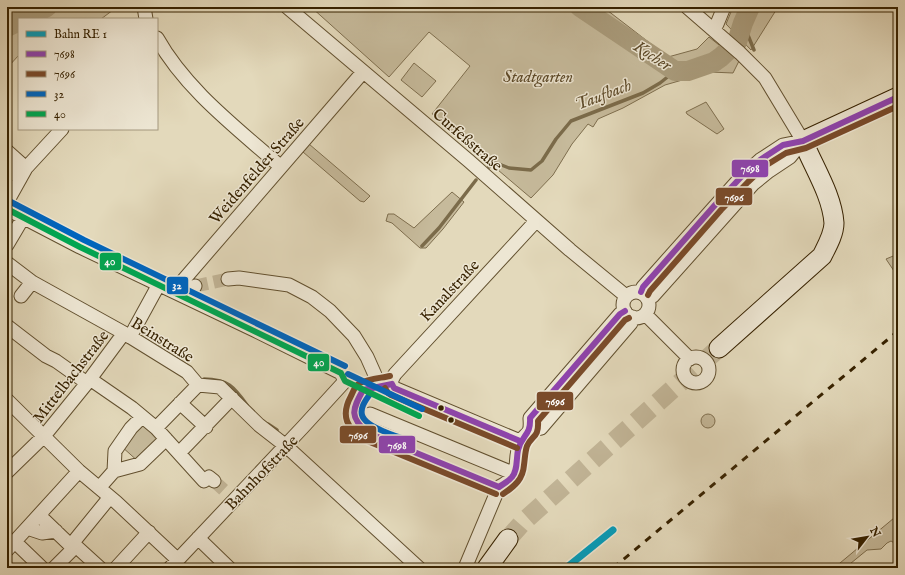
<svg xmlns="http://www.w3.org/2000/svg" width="905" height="575" viewBox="0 0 905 575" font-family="'IM FELL English',serif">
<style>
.green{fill:#c6ba9b;stroke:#7e6e4e}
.water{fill:#a99b7b;stroke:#7b6b4a}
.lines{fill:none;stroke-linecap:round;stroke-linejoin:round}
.stream{stroke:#7b6b4a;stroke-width:3.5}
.river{stroke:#a99b7b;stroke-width:20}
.street-tunnel{stroke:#c1b496;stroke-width:13;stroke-dasharray:13 6;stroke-linecap:butt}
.secondary-tunnel{stroke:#c1b496;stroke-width:19;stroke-dasharray:19 10;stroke-linecap:butt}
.street-casing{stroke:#62502f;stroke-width:15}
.secondary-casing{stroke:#372200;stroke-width:21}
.street{stroke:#ede6d3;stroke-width:13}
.secondary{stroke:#ede6d3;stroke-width:19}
.rail{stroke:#372200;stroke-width:3;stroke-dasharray:7 7;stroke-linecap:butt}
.bus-1-casing{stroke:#ede6d3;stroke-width:9}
.bus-2-casing{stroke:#ede6d3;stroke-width:9}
.bus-3-casing{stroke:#ede6d3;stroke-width:9}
.bus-4-casing{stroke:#ede6d3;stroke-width:9}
.bus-1{stroke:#8e44ad;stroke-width:6}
.bus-2{stroke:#7a4b2a;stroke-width:6}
.bus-3{stroke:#0065bd;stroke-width:6}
.bus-4{stroke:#00a651;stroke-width:6}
.rail-1-casing{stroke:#ede6d3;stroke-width:10}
.rail-1{stroke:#069cb9;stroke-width:7}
.bus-dot{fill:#372200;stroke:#ede6d3;stroke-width:1.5}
.labels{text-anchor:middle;stroke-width:3;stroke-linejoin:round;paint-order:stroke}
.park-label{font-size:16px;font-style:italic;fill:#5b4827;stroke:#ede6d3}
.street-label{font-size:16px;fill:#372200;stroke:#ede6d3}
.water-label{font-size:17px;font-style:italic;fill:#5f4c2b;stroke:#ede6d3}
.line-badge{stroke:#ede6d3;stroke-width:1.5}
.badge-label{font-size:11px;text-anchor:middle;font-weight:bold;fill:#fff}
</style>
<rect width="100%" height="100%" fill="#e3d9bb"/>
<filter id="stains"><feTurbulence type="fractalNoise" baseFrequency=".005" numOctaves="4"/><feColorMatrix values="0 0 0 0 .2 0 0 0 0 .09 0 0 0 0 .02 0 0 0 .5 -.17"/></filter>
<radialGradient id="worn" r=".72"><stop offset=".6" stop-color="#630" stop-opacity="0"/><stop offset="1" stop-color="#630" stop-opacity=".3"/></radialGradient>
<path class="green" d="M7,7H117L101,19H19V55L7,68Z
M311,7H603L668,57L697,49L709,37L739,61L733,73L710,72L665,85L623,108L598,119L593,127L588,124L572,144L553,175L531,198L432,114L470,66L429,32L389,77Z
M733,7H778L751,50L726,24Z
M414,63L436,81L422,97L401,80Z
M706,102L724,129L717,134L687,114L686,112Z
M309,144L370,196L364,202L360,201L303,152Z
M452,192L464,202L443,229L426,248H420L392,223L386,221L388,214H394L414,228Z
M898,254V277L886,259Z
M614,329L617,332L547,412H544V410Z
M701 421a7 7 0 1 1 14 0a7 7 0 1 1-14 0Z
M144,421L163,439L140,463L121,446Z
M894,518L897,522L896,529L898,538V556C895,551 898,544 891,541L887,543L881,549L867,550L845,568H834Z"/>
<path class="water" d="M540,7H575C565,13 549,13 540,7Z"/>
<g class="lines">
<path class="stream" d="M743,23L754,50
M489,167L494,162L509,168L531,170L542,161L556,139L571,121L643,93L660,83L675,71
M422,246L439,228L476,180
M204,379C228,379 234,387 247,405
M268,424L277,430"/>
<path class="river" d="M580,7L675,71H688L714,62L721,57L737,42L743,23L750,7
M24,19L47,7
M7,27L19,21"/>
<path class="street-tunnel" d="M195,286L228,279
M214,481L225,491"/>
<path class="secondary-tunnel" d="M508,539L523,522L719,348"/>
<g class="street-casing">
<path id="street" d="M144,7L146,19
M287,7L469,161L570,250L626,296
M687,7L740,53L765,78L803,141
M712,29L717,24L724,7
M157,38C186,90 237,128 281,167
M7,151L26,168
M7,167L20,179
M7,202L26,168L62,129
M7,209L80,247L254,330L341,373L345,381L303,427L170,568
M7,245L23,218
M7,263L32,282L124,333L187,372L198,385L220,387L259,425L286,446L419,568
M228,279L239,278L289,285L312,297L330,311L354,336L367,357L375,375
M174,291L363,72
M641,292L643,287L742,176L760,160L783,145L803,141
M623 305a13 13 0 1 1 26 0a13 13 0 1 1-26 0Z
M21,296L32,282
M187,298L195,286
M648,299L653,296L753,184L769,171L790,157L803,141
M645,314L690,359
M7,326L46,356L56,361L87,383
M130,337L159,284
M683 370a13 13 0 1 1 26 0a13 13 0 1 1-26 0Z
M90,379L132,408L156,428L204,481L209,477L214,481
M7,400L79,471L116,502L178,560
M180,403L206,427
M370,414L515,474
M156,428L198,385
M530,430L541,428L631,323L633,317
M520,441L394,388C390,382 392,379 395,374L536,221
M179,453L232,398
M114,471L140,464L166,439
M7,472L44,436L87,383L124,333
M99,488L114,471L115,451L131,428L142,417
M41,513L43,519L69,544L78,548L100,568
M27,528L42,533L56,531
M198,538L229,568
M15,542L42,568
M7,550L79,471
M54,568L72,550L75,540L110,497
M116,568L149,532
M465,568L499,487C524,474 512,463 520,443C521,438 527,435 529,431C531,427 530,421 530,418L620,314L625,311"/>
</g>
<g class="secondary-casing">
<path id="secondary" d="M719,348L822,256C827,246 834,234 834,223C832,195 814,168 803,141L898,97
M487,568L508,539"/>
</g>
<use href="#street" class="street"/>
<use href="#secondary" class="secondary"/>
<path class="rail" d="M613,568L898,331"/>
<g class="bus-1-casing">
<path id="bus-1" d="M641,292L643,287L715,205L742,176L760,160L783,145L803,141L898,97
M392,384L363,390C352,410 349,417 368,433L499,487
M392,384L394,388L520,441
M499,487C503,484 508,482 512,477C518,470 516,459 518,450C522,434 531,436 530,418L620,314L625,311"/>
</g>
<g class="bus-2-casing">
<path id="bus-2" d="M648,295L650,291L721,210L748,182L765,166L786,153L806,148L898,106
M390,376C381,378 368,379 360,383C355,385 353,392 351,396C340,416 347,429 365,440L496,494
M385,388L388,393L391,395L517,448
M503,494C515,486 523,479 524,465C525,458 525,452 527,446C532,435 539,438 538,421L625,320L629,318"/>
</g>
<g class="bus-3-casing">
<path id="bus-3" d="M11,202L84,240L345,366
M348,374L422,409
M370,394C366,400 360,407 362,415C365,427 398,437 409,440"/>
</g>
<g class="bus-4-casing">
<path id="bus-4" d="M7,209L80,247L341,373L345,381L419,416"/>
</g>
<use href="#bus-1" class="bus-1"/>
<use href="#bus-2" class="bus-2"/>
<use href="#bus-3" class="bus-3"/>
<use href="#bus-4" class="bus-4"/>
<g class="rail-1-casing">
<path id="rail-1" d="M566,568L613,530"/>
</g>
<use href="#rail-1" class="rail-1"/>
</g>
<g class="bus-dot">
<circle cx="441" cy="408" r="3.5"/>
<circle cx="451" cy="420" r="3.5"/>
</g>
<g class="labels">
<g class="park-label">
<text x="538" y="82">Stadtgarten</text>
</g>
<g class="street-label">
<text transform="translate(468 139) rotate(41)" y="6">Curfeßstraße</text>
<text transform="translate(256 170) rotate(-49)" y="6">Weidenfelder Straße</text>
<text transform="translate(449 290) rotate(-47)" y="6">Kanalstraße</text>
<text transform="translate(163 339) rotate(32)" y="6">Beinstraße</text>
<text transform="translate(70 376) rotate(-52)" y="6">Mittelbachstraße</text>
<text transform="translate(261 472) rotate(-46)" y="6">Bahnhofstraße</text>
</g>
<g class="water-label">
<text transform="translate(653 55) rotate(33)" y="6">Kocher</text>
<text transform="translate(603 94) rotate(-21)" y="6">Taufbach</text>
</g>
</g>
<g class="line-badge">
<rect x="731" y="159" width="38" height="19" rx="4" fill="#8e44ad"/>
<rect x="715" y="187" width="38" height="19" rx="4" fill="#7a4b2a"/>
<rect x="99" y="252" width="23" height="19" rx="4" fill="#00a651"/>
<rect x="166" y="276" width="23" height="19" rx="4" fill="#0065bd"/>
<rect x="307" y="353" width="23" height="19" rx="4" fill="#00a651"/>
<rect x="536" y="391" width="38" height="20" rx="4" fill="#7a4b2a"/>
<rect x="339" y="425" width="38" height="19" rx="4" fill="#7a4b2a"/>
<rect x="378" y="435" width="38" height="19" rx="4" fill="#8e44ad"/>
</g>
<g class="badge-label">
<text x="750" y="172">7698</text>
<text x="734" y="201">7696</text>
<text x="110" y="265">40</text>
<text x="177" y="289">32</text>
<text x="319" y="366">40</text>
<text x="555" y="405">7696</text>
<text x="358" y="439">7696</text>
<text x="397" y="449">7698</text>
</g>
<rect width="905" height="575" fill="none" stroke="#e3d9bb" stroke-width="24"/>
<rect x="8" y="8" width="889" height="559" fill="none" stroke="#372200" stroke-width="2"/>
<rect x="12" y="12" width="881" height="551" fill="none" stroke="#372200"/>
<rect x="18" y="18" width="140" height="112" fill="#ede6d3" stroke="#a4987f"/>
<rect x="26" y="31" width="20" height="6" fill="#069cb9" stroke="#a4987f"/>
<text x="54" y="38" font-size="12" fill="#372200">Bahn RE 1</text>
<rect x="26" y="51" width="20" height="6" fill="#8e44ad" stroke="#a4987f"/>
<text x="54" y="58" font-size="12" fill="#372200">7698</text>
<rect x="26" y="71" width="20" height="6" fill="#7a4b2a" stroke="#a4987f"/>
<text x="54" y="78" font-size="12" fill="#372200">7696</text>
<rect x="26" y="91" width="20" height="6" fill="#0065bd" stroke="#a4987f"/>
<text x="54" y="98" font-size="12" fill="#372200">32</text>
<rect x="26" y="111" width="20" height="6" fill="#00a651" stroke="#a4987f"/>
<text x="54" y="118" font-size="12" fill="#372200">40</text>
<g transform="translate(867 537) rotate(59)" stroke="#ede6d3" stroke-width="3" paint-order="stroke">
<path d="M0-3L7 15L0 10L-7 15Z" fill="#372200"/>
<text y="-6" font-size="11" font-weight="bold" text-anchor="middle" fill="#372200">N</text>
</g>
<rect width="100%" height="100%" filter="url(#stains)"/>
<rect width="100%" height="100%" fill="url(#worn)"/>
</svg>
